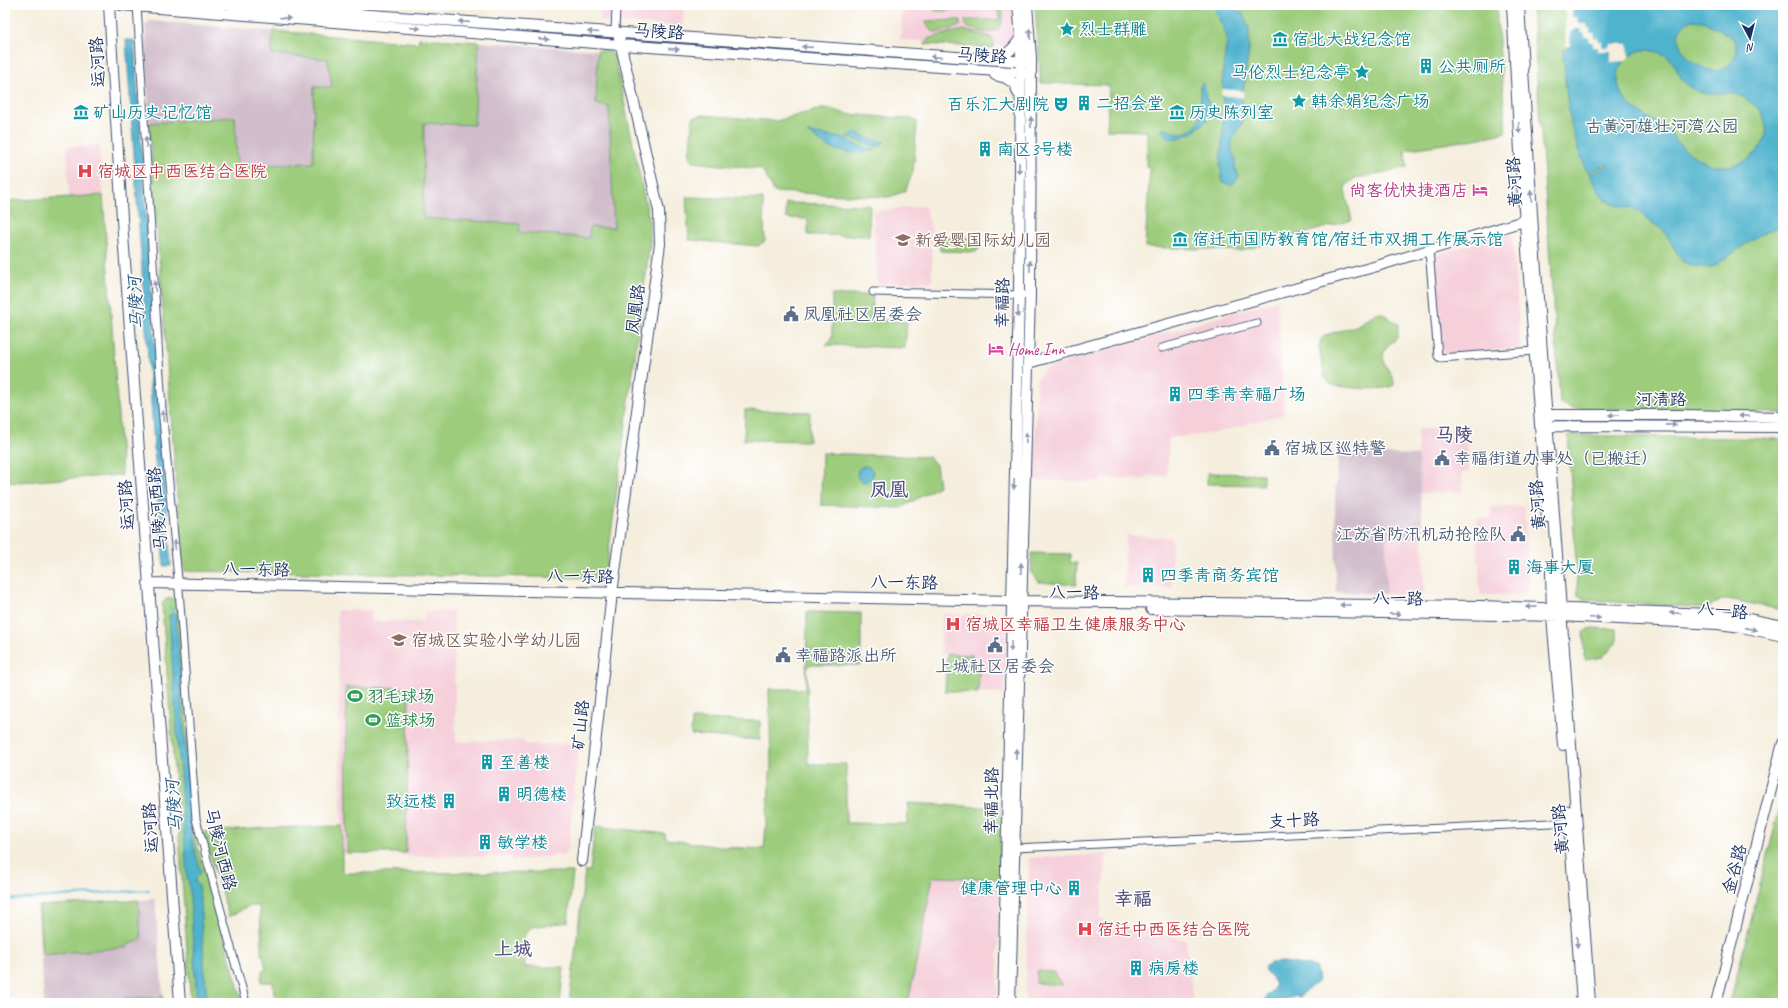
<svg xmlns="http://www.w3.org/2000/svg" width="1788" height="1008" viewBox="0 0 1788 1008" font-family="Caveat,'LXGW WenKai TC',sans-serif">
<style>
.built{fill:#f5cfda}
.industrial{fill:#d1bdcb}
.green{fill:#9ccc7b;stroke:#5c7e6c}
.water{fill:#4fb3ce;stroke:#357196;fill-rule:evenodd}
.pier{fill:#f5eedd}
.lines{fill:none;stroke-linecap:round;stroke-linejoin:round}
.stream{stroke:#4fb3ce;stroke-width:2}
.street-casing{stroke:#3c4c71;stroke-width:9}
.secondary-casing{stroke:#3c4c71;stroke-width:12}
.street{stroke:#fff;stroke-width:7}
.secondary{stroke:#fff;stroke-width:10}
.oneway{fill:#8d97ae}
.labels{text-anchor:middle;stroke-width:3;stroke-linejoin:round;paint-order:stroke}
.culture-label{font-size:17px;fill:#0d838f;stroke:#fff;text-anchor:start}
.street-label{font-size:17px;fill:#1b2f5e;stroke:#fff}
.park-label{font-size:17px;fill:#425e67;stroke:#fff}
.health-label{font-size:17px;fill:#be3a42;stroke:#fff;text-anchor:start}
.hotel-label{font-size:17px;fill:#b23c85;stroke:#fff;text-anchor:end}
.education-label{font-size:17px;fill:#785e54;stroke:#fff;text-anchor:start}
.service-label{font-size:17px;fill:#4e5e75;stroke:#fff;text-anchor:start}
.leisure-label{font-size:17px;fill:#27864d;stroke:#fff;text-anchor:start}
.water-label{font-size:18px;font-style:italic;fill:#2d5d85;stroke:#fff}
.quarter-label{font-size:19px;font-weight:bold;fill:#57547f;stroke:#fff}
</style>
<rect width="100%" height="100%" fill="#fff"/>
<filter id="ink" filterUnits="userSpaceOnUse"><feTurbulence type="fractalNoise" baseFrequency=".025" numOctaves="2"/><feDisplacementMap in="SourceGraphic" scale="8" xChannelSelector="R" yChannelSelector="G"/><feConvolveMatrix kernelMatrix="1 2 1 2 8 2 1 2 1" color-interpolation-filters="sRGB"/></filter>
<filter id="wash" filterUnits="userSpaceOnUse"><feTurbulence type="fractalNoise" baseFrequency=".012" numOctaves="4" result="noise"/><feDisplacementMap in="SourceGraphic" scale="16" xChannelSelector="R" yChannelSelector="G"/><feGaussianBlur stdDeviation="0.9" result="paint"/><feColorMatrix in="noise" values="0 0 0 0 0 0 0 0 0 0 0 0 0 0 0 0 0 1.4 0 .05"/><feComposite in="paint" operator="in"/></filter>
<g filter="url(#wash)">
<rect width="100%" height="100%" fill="#f5eedd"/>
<path class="built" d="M600,5H684L683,27L599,21Z
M903,5H1016L1019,34L1011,44L1005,46L900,40Z
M99,145L103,195L69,197L67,147Z
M925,206L932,231V282L878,284L873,211Z
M1509,233L1512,236L1521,348L1443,354L1435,255Z
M1277,300L1284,414L1216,433L1169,438L1167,476H1147V479L1102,478L1101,482L1034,480L1037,379L1046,368Z
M1417,429H1467L1469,472H1462L1463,491L1420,493Z
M1524,506L1529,583L1528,588L1525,592L1518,595H1480L1477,518H1491V507Z
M1126,535L1172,537V588L1124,587Z
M1423,537L1424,595L1386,594V538Z
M337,610H372V621L424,622L425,611H453L456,742L524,740V744H579L568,850L564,854L512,861L511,857L407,856L406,853H342Z
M942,614H1003L1007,618L1004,693H978L979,668H975L971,662L972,655L941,654Z
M1107,854L1100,919L1186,940L1193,1003H1025L1029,858Z
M933,876L1000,879L997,1003H908Z"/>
<path class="industrial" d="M151,21L274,31L271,54L328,59L332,88L314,87L313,163L237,166L235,117L149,123L145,24Z
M479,42L598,50L596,104L609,107L614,228L590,227L589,238L519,232L520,224L423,218L424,123L474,125Z
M1339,453L1418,455L1423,537L1386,538V594L1336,592L1335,496Z
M155,899L163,996L71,1003H44L37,906Z"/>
<path class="green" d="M935,5H949V11H935Z
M997,5H1002C1002,10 1004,16 1002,21C998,38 977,33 966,26L965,20H999Z
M1035,5H1496L1506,132L1481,138L1405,150L1407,167L1354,179L1346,185L1345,191L1352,220L1241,251L1145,247L1150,167H1146L1147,131L1107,130L1109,85L1041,83Z
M1532,5H1783V413L1571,408L1560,403Z
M961,20L960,26C948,30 930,40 926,21Z
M963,30L991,37L994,43L993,48L925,44L928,39L933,37Z
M274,31L418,43L419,38L479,42L474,125L424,123L423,218L520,224L519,232L589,238L590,227L614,228L609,107L596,104L598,50L608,51L614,55L650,224V243L607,564L604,573L597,578L185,571L182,561L149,123L235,117L237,166L313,163L314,87H332L328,59L271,54Z
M821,109H831L846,114L913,119L917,122L913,172L905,191L889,197L774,192L762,169L692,162L689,157L693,117L703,115L776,121Z
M103,195L122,475L5,483V201Z
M686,197L763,199L765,241L758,246L689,240Z
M786,203L870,205L869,236L808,235V219L786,218Z
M939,238H976L979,240L980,248L976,252L940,251Z
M832,295H873L871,320L907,322L905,348L826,345L832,338Z
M1376,313H1382L1398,324V337C1394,342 1387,344 1385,350C1378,365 1395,372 1394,385C1385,392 1342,388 1330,384L1324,376L1319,346L1321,339L1326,335L1356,326Z
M745,410L810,412L809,441L744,440Z
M1568,435L1783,439V610L1732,600H1720L1707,608L1585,600L1578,595Z
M822,453L929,457L936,465L939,486L901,508L821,505Z
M1207,473L1263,474V485L1207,484Z
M1031,553L1070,554V563H1077L1076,585L1039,582L1032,574Z
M174,598L179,611L195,839L243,1003H191L162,604L166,599Z
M807,612L861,613V665H807L808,764H846V823L907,824L908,803L1001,808L1000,879L933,877L908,1003L817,1002V1003H569L585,871H590L595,826L665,834L666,839L720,847L764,849L771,764L769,689H806Z
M1591,628L1617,629V642L1603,657L1585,660L1583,631Z
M947,654L972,655V661L975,662V668H979L978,693L945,691Z
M346,687L409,688L406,853H347Z
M692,719L760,721V740L691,735Z
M1783,795V1003H1730Z
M342,826V870L345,873L573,872L568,922L532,927L524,936L525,967H564L560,1003H275L273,982H261L262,971L266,970L263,955H261L262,938L259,906H249L229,917L203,832L268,828Z
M138,900L141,939L140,941L129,944L127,947L42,955L39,906Z
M1037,971L1053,972L1062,985L1036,983Z
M163,996L164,1003H75Z"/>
<path class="water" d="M1220,5L1228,6L1242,13L1249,27V49L1242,100V123L1232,141V152L1236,159L1235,167L1239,176L1236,181L1231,185L1223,183L1220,167L1223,127V66L1227,42L1226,34L1215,10L1216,7Z
M1563,5H1783V225L1759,235L1713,267H1696L1682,261L1664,231L1647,219L1638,210L1615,205L1604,199L1589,175L1608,166L1607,164L1588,173C1568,134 1566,93 1563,50L1568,49L1567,7ZM1692,20L1703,21L1732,37C1736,44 1738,52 1733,60C1714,94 1651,37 1692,20ZM1642,50C1684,51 1669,76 1693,89C1709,98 1727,88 1743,97C1750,102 1761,109 1764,118C1774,142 1750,164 1728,166C1710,168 1689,155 1677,142C1674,138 1673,134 1668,130C1646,114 1612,105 1619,71C1622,58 1630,54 1642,50Z
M126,40H134L161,435L171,566H164L158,503Z
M1203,83L1205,87L1206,99L1209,101V119L1191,134L1189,133C1178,140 1171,141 1161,131L1162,129C1169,129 1175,133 1181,133C1208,130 1200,103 1200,86Z
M856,132L868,139L885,142L879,147L846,137Z
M807,133L843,138L857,145L875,150C858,154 841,154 825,145C819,141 814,136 807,133Z
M857 474a8 8 0 1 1 16 0a8 8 0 1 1-16 0Z
M176,614L190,821L192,839L201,873L196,878L195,882L199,886L207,1003H197L189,882L187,879L169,615Z
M1284,962L1316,967L1318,981L1298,998L1297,996L1281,1000V1003H1262L1276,985L1272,977L1265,971V966L1271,963Z"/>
<path class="pier" d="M1562,5H1572V17H1577L1578,24H1586V28H1590V33H1594V38H1598V42H1602V47H1610L1611,44H1628L1629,57L1625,61L1611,62V51H1598V47H1593V42H1590L1589,37H1585V33H1581L1580,29H1574L1573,31L1570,32V46H1566L1565,9H1563Z
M1222,89L1244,91L1243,98L1221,95Z"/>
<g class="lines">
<path class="stream" d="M1210,113H1223
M171,607L173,617
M5,900L149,890"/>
</g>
</g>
<g filter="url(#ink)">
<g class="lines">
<g class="street-casing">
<path id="street" d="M137,5L162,408L179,590L196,819L246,1003
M615,33L616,5
M1429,250L1438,356L1440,358L1534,351
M873,292L1024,295
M1162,348L1257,323
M1014,848L1572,822"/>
</g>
<g class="secondary-casing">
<path id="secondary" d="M109,5L123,235L180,1003
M121,5L620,45L1027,73
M233,5L1027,62
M1512,5L1521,170L1547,518
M1519,5L1533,230L1590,1003
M994,58C1007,55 1014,49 1021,37
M995,75L1006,78L1015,84L1018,93
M1028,363L1377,266L1530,219
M1541,415H1682L1783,417
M1548,426L1783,427
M1551,570L1552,616L1563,745
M148,583L1012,601L1480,606L1713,614L1738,617L1783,626
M1151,609L1560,616L1718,624L1742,627L1783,636
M1568,811L1582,1003
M582,861L612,593L660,244L659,211L618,33
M1003,1003L1019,295L1021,37L1018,5
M1010,1003L1030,295L1031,58L1027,5
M1716,1003L1783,743"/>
</g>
<use href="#street" class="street"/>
<use href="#secondary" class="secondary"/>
</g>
<defs><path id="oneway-solid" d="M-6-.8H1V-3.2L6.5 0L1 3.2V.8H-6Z"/></defs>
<g class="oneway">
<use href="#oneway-solid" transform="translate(285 18) rotate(5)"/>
<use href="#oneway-solid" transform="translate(464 22) rotate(-176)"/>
<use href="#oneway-solid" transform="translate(415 28) rotate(5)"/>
<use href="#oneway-solid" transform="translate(593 32) rotate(-176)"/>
<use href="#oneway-solid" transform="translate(1030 34) rotate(-95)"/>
<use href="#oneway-solid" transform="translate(544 39) rotate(5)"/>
<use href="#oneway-solid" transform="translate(807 47) rotate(-176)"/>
<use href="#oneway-solid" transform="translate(674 49) rotate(4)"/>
<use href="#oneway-solid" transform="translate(936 57) rotate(-176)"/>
<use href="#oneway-solid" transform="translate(1031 122) rotate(-90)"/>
<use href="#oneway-solid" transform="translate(1519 128) rotate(87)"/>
<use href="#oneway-solid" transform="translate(146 142) rotate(-94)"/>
<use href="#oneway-solid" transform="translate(1019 168) rotate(91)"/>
<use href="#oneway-solid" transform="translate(1531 196) rotate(-94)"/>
<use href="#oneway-solid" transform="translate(1030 266) rotate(-90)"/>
<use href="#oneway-solid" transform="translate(155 286) rotate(-94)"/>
<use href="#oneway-solid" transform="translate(1018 312) rotate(92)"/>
<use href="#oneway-solid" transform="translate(1614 415) rotate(180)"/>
<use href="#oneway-solid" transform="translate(163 416) rotate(-95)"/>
<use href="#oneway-solid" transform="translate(1744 416) rotate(-179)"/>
<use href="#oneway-solid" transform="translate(1671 425) rotate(1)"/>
<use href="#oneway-solid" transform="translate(1026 438) rotate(-88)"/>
<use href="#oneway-solid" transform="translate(1014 484) rotate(92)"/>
<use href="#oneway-solid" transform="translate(175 545) rotate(-95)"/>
<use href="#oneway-solid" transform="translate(1021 568) rotate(-89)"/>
<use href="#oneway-solid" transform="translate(1345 605) rotate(-180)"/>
<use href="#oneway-solid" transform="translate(1531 607) rotate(-179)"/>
<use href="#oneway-solid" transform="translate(1675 613) rotate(-178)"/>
<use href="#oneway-solid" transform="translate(1395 614) rotate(1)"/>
<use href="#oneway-solid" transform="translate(1595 618) rotate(3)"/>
<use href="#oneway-solid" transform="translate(1751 629) rotate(13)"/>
<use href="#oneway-solid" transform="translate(1011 646) rotate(91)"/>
<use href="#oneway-solid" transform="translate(1016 754) rotate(-89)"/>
<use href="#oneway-solid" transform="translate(1577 942) rotate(86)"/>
</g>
</g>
<defs>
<g id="sight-bare" transform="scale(1.2)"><path d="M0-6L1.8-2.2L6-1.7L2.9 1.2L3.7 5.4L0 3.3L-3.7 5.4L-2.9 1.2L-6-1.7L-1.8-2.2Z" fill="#0f9aa8" stroke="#fff" stroke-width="2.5" paint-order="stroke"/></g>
<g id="museum-bare" transform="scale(1.2)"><path d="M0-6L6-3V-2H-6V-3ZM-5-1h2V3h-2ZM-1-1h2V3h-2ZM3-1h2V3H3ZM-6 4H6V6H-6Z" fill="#0f9aa8" stroke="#fff" stroke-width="2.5" paint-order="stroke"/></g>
<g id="building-bare" transform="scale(1.2)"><path d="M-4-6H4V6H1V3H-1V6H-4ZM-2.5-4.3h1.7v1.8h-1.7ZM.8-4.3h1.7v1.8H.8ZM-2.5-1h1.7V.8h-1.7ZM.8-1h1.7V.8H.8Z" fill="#0f9aa8" stroke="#fff" stroke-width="2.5" paint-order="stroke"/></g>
<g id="theatre-bare" transform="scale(1.2)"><path d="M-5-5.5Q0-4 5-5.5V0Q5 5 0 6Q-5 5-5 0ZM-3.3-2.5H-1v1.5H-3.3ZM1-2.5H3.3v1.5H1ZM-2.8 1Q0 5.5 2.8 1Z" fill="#0f9aa8" stroke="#fff" stroke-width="2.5" paint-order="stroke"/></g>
<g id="hospital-bare" transform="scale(1.2)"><path d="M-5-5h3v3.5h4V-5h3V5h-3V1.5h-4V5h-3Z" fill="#e0444e" stroke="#fff" stroke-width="2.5" paint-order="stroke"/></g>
<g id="hotel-bare" transform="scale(1.2)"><path d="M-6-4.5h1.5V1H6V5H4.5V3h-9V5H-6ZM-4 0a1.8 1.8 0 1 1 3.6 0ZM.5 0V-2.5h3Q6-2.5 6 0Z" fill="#d1479c" stroke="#fff" stroke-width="2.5" paint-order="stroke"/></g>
<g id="school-bare" transform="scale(1.2)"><path d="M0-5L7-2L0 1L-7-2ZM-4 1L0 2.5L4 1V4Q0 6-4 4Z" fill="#8d6e63" stroke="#fff" stroke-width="2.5" paint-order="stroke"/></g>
<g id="civic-bare" transform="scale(1.2)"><path d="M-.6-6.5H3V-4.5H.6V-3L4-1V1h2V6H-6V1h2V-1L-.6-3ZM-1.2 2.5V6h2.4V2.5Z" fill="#5c6f8a" stroke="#fff" stroke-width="2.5" paint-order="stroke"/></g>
<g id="stadium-bare" transform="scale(1.2)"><path d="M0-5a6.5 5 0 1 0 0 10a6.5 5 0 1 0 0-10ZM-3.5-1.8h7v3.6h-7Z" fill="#2e9e5b" stroke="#fff" stroke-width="2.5" paint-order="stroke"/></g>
</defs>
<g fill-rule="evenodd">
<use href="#sight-bare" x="1067" y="29"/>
<use href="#museum-bare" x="1280" y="39"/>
<use href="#building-bare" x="1426" y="66"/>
<use href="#sight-bare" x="1362" y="72"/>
<use href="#sight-bare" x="1299" y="101"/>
<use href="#building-bare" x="1084" y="103"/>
<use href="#theatre-bare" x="1061" y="104"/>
<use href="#museum-bare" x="81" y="112"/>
<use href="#museum-bare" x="1177" y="112"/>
<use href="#building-bare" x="985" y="149"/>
<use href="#hospital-bare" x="85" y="171"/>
<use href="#hotel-bare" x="1480" y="190"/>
<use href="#museum-bare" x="1180" y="239"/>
<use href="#school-bare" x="903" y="240"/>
<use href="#civic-bare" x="791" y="314"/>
<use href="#hotel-bare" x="996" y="349"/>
<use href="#building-bare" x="1175" y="394"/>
<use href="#civic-bare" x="1272" y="448"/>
<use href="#civic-bare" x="1442" y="458"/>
<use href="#civic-bare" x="1518" y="534"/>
<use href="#building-bare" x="1514" y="567"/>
<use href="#building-bare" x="1148" y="575"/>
<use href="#hospital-bare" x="953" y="624"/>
<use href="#school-bare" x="399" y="640"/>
<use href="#civic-bare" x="995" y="645"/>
<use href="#civic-bare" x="783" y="655"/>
<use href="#stadium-bare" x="355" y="696"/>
<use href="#stadium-bare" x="373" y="720"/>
<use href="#building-bare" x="487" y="762"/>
<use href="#building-bare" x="504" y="794"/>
<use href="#building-bare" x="449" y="801"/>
<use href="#building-bare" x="485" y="842"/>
<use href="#building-bare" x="1074" y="888"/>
<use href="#hospital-bare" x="1085" y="929"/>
<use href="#building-bare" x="1136" y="968"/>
</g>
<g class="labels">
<g class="culture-label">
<text x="1079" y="35">烈士群雕</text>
<text x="1292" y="45">宿北大战纪念馆</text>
<text x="1438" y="72">公共厕所</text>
<text x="1350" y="78" text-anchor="end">马伦烈士纪念亭</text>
<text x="1311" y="107">韩余娟纪念广场</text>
<text x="1096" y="109">二招会堂</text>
<text x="1049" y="110" text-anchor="end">百乐汇大剧院</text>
<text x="93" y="118">矿山历史记忆馆</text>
<text x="1189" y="118">历史陈列室</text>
<text x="997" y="155">南区3号楼</text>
<text x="1192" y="245">宿迁市国防教育馆/宿迁市双拥工作展示馆</text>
<text x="1187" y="400">四季青幸福广场</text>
<text x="1526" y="573">海事大厦</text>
<text x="1160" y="581">四季青商务宾馆</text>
<text x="499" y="768">至善楼</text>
<text x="516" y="800">明德楼</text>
<text x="437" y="807" text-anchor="end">致远楼</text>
<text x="497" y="848">敏学楼</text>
<text x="1062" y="894" text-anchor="end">健康管理中心</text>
<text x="1148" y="974">病房楼</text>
</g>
<g class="street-label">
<text transform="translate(659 31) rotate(4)" y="6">马陵路</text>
<text transform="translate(982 55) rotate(4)" y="6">马陵路</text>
<text transform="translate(97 62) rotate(-93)" y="6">运河路</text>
<text transform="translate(1514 182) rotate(-93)" y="6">黄河路</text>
<text transform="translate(1002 303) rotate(-89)" y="6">幸福路</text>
<text transform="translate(635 309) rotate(-82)" y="6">凤凰路</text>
<text x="1661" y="405">河清路</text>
<text transform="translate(126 505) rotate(-94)" y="6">运河路</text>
<text transform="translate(1537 505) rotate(-94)" y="6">黄河路</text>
<text transform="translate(157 509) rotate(-95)" y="6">马陵河西路</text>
<text transform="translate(256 569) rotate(1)" y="6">八一东路</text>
<text transform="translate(580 576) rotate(1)" y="6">八一东路</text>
<text transform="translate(904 582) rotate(1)" y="6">八一东路</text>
<text transform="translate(1074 592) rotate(1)" y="6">八一路</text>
<text transform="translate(1398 598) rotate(1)" y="6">八一路</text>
<text transform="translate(1723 610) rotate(6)" y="6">八一路</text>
<text transform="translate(580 725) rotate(-84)" y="6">矿山路</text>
<text transform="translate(991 801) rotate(-89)" y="6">幸福北路</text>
<text transform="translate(1294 820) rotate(-3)" y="6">支十路</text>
<text transform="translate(150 828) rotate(-94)" y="6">运河路</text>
<text transform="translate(1560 829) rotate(-95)" y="6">黄河路</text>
<text transform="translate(221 849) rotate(76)" y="6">马陵河西路</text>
<text transform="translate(1734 869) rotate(-75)" y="6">金谷路</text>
</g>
<g class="park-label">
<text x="1662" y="132">古黄河雄壮河湾公园</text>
</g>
<g class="health-label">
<text x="97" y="177">宿城区中西医结合医院</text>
<text x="965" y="630">宿城区幸福卫生健康服务中心</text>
<text x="1097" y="935">宿迁中西医结合医院</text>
</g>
<g class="hotel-label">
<text x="1468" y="196">尚客优快捷酒店</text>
<text x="1008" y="355" text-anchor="start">Home Inn</text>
</g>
<g class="education-label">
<text x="915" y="246">新爱婴国际幼儿园</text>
<text x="411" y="646">宿城区实验小学幼儿园</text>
</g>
<g class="service-label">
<text x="803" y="320">凤凰社区居委会</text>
<text x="1284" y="454">宿城区巡特警</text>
<text x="1454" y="464">幸福街道办事处（已搬迁）</text>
<text x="1506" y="540" text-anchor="end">江苏省防汛机动抢险队</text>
<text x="795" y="661">幸福路派出所</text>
<text x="995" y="672" text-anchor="middle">上城社区居委会</text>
</g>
<g class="leisure-label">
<text x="367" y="702">羽毛球场</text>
<text x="385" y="726">篮球场</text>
</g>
<g class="water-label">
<text transform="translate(136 303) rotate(-94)" y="6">马陵河</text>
<text transform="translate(174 806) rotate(-95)" y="6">马陵河</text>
</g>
<g class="quarter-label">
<text x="1454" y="441">马陵</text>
<text x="889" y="496">凤凰</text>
<text x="1133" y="905">幸福</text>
<text x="513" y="955">上城</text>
</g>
</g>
<rect width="1788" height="1008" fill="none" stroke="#fff" stroke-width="20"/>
<g transform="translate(1750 38) rotate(173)" stroke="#ffffff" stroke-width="3" paint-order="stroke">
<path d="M0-3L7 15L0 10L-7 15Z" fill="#1b2f5e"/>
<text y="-6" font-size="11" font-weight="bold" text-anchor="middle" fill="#1b2f5e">N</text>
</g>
</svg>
